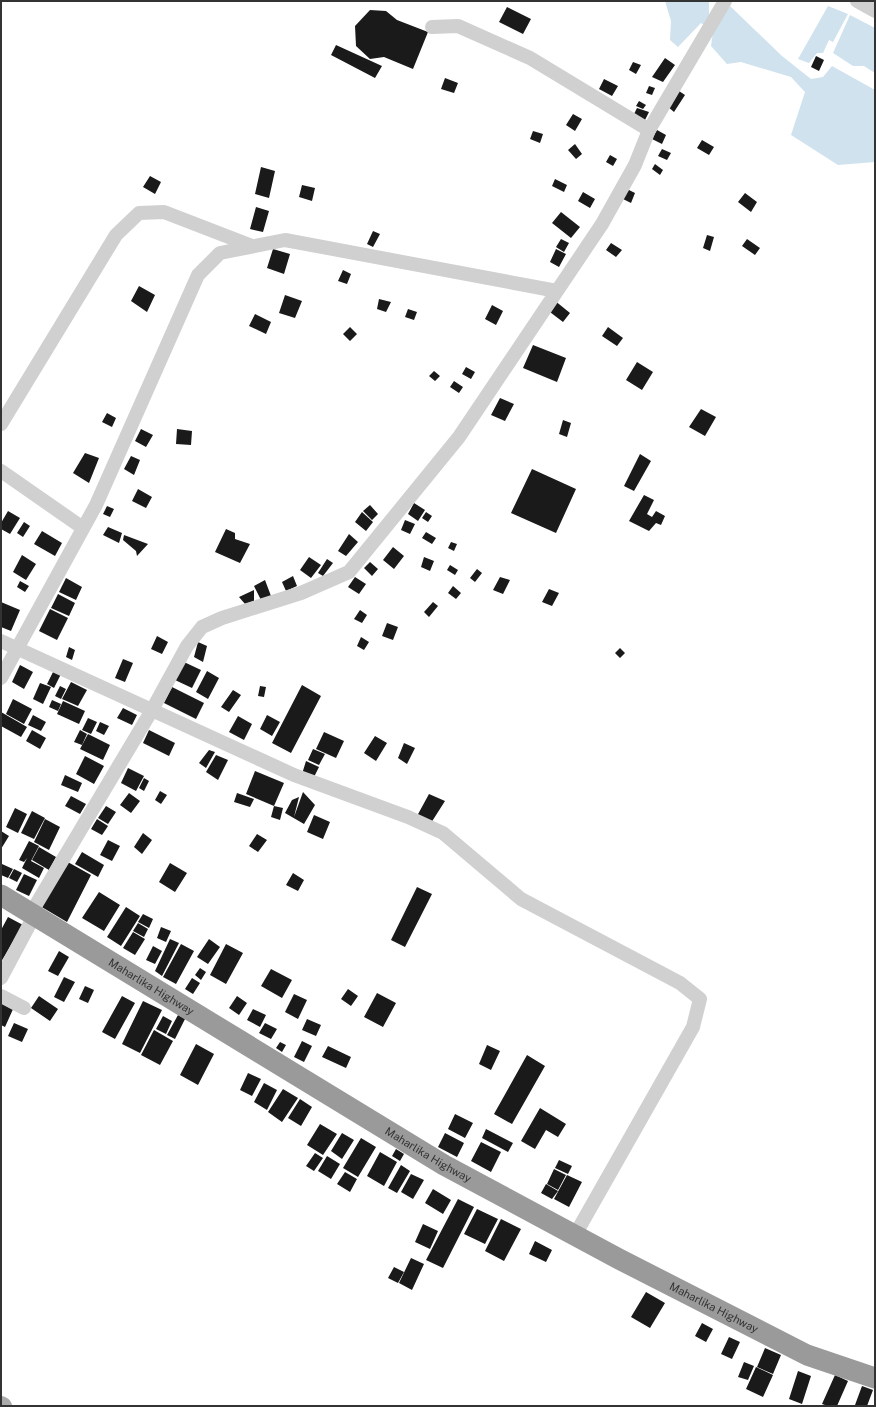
<svg xmlns="http://www.w3.org/2000/svg" width="876" height="1407" viewBox="0 0 876 1407" font-family="'Public Sans',sans-serif">
<style>
.water{fill:#cfe2ee}
.building{fill:#1a1a1a}
.lines{fill:none;stroke-linecap:round;stroke-linejoin:round}
.minor{stroke:#d0d0d0;stroke-width:14}
.major{stroke:#ababab;stroke-width:18}
.highway{stroke:#9a9a9a;stroke-width:21}
.labels{text-anchor:middle;stroke-width:4;stroke-linejoin:round;paint-order:stroke}
.street-label{font-size:11px;fill:#333;stroke:#fff}
</style>
<rect width="100%" height="100%" fill="#fff"/>
<path class="water" d="M665,1H709V14L719,19L730,6L782,56L811,79L823,77L832,66L875,90V162L838,165L791,135L805,92L791,77L741,62L727,64L711,46L713,32L701,23L678,47L670,40L671,21Z
M828,6L848,14L833,42L829,40L823,53H817L809,63L798,59Z
M850,15L875,28V73L864,66H853L833,53Z"/>
<path class="building" d="M507,7L531,19L523,34L499,22Z
M370,10L386,11L397,20L428,32L413,69L384,57L370,59L356,46L355,26Z
M336,45L382,66L375,78L331,55Z
M816,56L824,60L819,71L811,67Z
M665,58L675,65L663,82L652,77Z
M633,62L641,65L636,74L629,70Z
M445,78L458,83L454,93L441,89Z
M604,79L618,86L612,96L599,89Z
M649,86L655,88L652,95L646,93Z
M676,89L685,95L674,112L667,106Z
M639,101L646,105L643,109L636,106Z
M637,108L649,112L643,124L633,116Z
M573,114L582,119L575,131L566,125Z
M657,130L666,135L662,144L652,139Z
M533,131L543,134L540,143L530,139Z
M702,140L714,147L709,155L697,148Z
M575,144L582,154L576,159L568,150Z
M662,149L671,153L667,160L658,156Z
M610,155L617,159L613,166L606,162Z
M655,164L663,170L660,175L652,169Z
M261,167L275,171L269,198L255,194Z
M150,176L161,182L155,194L143,187Z
M555,179L567,185L564,192L552,186Z
M302,185L315,188L312,201L299,197Z
M625,188L635,193L631,203L621,198Z
M583,192L595,199L590,208L578,201Z
M745,193L757,202L751,212L738,202Z
M256,207L269,211L263,232L250,229Z
M561,212L580,227L571,238L552,223Z
M373,231L380,234L373,247L367,244Z
M707,235L714,237L710,251L703,248Z
M561,239L569,243L564,252L556,247Z
M747,239L760,248L755,255L742,246Z
M611,243L622,250L616,257L606,250Z
M273,249L290,254L284,274L267,268Z
M556,249L566,254L559,267L550,262Z
M343,270L351,274L347,284L338,281Z
M139,286L155,295L147,312L131,301Z
M285,295L302,301L295,318L279,313Z
M379,299L391,302L386,312L377,309Z
M554,300L570,313L563,322L546,309Z
M492,305L503,311L496,325L485,319Z
M408,309L417,312L414,320L405,317Z
M255,314L271,322L266,334L249,326Z
M350,327L357,334L350,341L343,334Z
M608,327L623,338L617,346L602,336Z
M533,345L566,358L557,382L523,368Z
M637,362L653,372L642,390L626,380Z
M466,367L475,372L471,379L462,374Z
M434,371L440,376L435,381L429,376Z
M454,381L463,387L459,393L450,387Z
M500,398L514,404L505,421L491,415Z
M701,409L716,417L705,436L689,427Z
M107,413L116,418L112,427L102,422Z
M563,420L571,423L567,437L559,434Z
M141,429L153,435L146,447L135,441Z
M177,429L192,431L191,445L176,444Z
M85,453L99,458L89,483L73,473Z
M640,454L651,461L634,491L624,486Z
M131,456L140,460L134,475L124,469Z
M532,469L576,489L556,533L511,513Z
M138,489L152,497L146,508L132,501Z
M644,495L654,500L647,514L652,517L656,511L665,516L661,525L656,523L649,531L629,521Z
M414,503L425,510L418,521L408,514Z
M370,505L378,514L372,520L363,511Z
M107,506L114,509L110,517L103,514Z
M8,511L20,518L10,534L1,529V523Z
M362,512L373,522L366,531L355,522Z
M426,512L432,516L428,522L422,518Z
M405,520L415,524L410,534L401,530Z
M24,522L30,526L23,537L17,533Z
M108,527L122,533L119,543L103,535Z
M226,529L235,533V539L250,544L240,563L215,552Z
M42,531L62,543L55,556L34,544Z
M426,532L436,538L432,544L422,538Z
M349,534L358,542L346,556L338,551Z
M124,535L148,544L137,556L136,551L123,540Z
M451,542L457,544L454,551L448,548Z
M393,547L404,556L394,569L383,560Z
M22,555L36,564L26,580L13,572Z
M309,557L321,565L311,578L300,570Z
M424,557L434,561L430,571L421,567Z
M327,559L333,563L323,576L318,573Z
M370,562L378,569L372,576L364,568Z
M450,565L458,570L455,575L447,570Z
M477,569L482,573L475,582L470,578Z
M293,576L297,586L286,591L282,582Z
M355,577L366,584L359,594L348,587Z
M500,577L510,580L503,594L493,590Z
M66,578L82,587L76,600L59,592Z
M265,580L271,596L261,600L254,586Z
M20,581L29,586L25,592L17,587Z
M453,586L461,593L456,599L448,593Z
M549,589L559,593L552,606L542,602Z
M254,590V601L245,604L239,597Z
M58,594L75,603L69,616L51,608Z
M1,602L20,610L11,631L1,627Z
M433,602L438,606L429,617L424,612Z
M50,609L68,618L57,640L39,631Z
M360,610L367,615L362,623L354,619Z
M387,623L398,627L393,640L382,636Z
M157,636L168,642L162,654L151,649Z
M361,637L369,642L364,650L357,646Z
M198,642L207,646L203,662L194,657Z
M69,647L75,650L72,660L66,657Z
M620,648L625,653L620,658L615,653Z
M123,659L133,663L125,682L115,678Z
M184,662L201,670L192,688L175,680Z
M20,665L33,672L24,689L12,682Z
M54,670L61,674L54,688L47,684Z
M207,671L219,678L208,699L196,692Z
M71,682L87,690L78,706L62,699Z
M40,683L51,687L43,704L33,699Z
M302,685L321,696L291,753L272,743Z
M60,686L66,689L61,699L55,696Z
M260,686L266,687L264,697L258,696Z
M172,687L204,703L196,719L164,703Z
M233,690L241,695L229,712L221,707Z
M13,699L32,709L24,724L6,714Z
M52,700L61,704L58,711L49,707Z
M63,701L85,711L79,724L57,714Z
M123,708L137,715L132,725L117,718Z
M1,712L27,727L21,737L1,726Z
M33,715L46,722L41,731L28,725Z
M267,715L280,722L272,736L260,729Z
M238,716L252,724L244,740L229,732Z
M88,718L97,722L91,734L82,730Z
M100,722L109,726L104,735L96,731Z
M32,730L46,738L40,749L26,741Z
M80,730L87,734L82,745L74,742Z
M149,730L175,743L169,756L143,743Z
M324,732L344,741L336,758L316,749Z
M88,734L110,745L103,760L80,749Z
M375,736L387,743L376,761L364,753Z
M404,743L415,748L407,764L398,758Z
M313,749L325,754L319,765L308,760Z
M209,750L215,752L206,768L199,763Z
M216,755L228,760L218,780L206,772Z
M85,756L104,766L94,784L76,774Z
M306,761L319,767L313,779L302,774Z
M128,768L144,776L136,791L121,783Z
M255,771L284,783L274,806L246,794Z
M65,775L82,783L78,792L61,785Z
M144,778L149,781L144,791L139,788Z
M160,791L167,795L161,804L155,800Z
M303,792L315,805L304,824L285,813L292,800L299,797L294,817Z
M129,793L140,801L131,813L120,805Z
M237,793L254,799L250,807L234,802Z
M429,794L445,801L431,823L417,816Z
M71,796L86,804L80,814L65,806Z
M106,806L116,812L108,824L98,818Z
M274,806L283,808L280,820L271,817Z
M15,808L27,814L18,833L6,827Z
M32,811L45,818L34,839L21,833Z
M314,815L330,822L323,839L307,832Z
M45,819L60,827L49,850L34,842Z
M97,819L108,826L102,835L91,829Z
M1,831L9,836L1,849Z
M143,833L152,840L142,854L134,847Z
M257,834L267,840L258,852L249,846Z
M108,840L120,846L112,861L100,855Z
M29,841L39,846L31,861L44,868L39,878L22,868L27,858L24,862L19,860Z
M39,847L56,857L49,870L32,860Z
M82,852L104,865L98,877L75,864Z
M66,861L91,875L67,922L40,906Z
M170,863L187,873L175,892L159,882Z
M2,864L13,869L8,878L1,875Z
M14,869L22,873L17,882L9,878Z
M293,873L304,880L298,891L286,885Z
M24,874L37,880L29,896L16,890Z
M417,887L432,894L405,947L391,940Z
M99,892L120,905L104,931L82,918Z
M126,907L140,916L121,946L107,937Z
M143,914L153,919L149,928L138,922Z
M8,917L23,925L1,962V930Z
M138,923L148,929L144,937L133,931Z
M161,927L171,931L166,942L157,938Z
M133,932L145,939L135,955L123,948Z
M170,939L179,943L162,976L155,971Z
M209,939L220,947L208,964L197,957Z
M181,944L194,951L176,984L163,977Z
M226,944L243,953L226,984L210,975Z
M153,946L162,951L155,964L146,960Z
M59,951L69,957L58,976L48,971Z
M200,968L206,972L201,980L195,975Z
M271,969L292,980L282,998L261,986Z
M64,977L75,982L64,1002L54,997Z
M192,978L200,983L193,994L185,989Z
M85,986L94,990L88,1003L79,999Z
M348,989L358,996L351,1006L341,999Z
M377,993L396,1003L383,1027L364,1017Z
M294,994L307,1000L298,1019L285,1012Z
M39,996L58,1009L50,1021L31,1008Z
M122,996L135,1003L115,1039L102,1032Z
M237,996L247,1003L239,1015L229,1008Z
M1,1000L14,1007L5,1027L1,1025Z
M143,1001L162,1010L140,1053L122,1044Z
M253,1009L266,1015L260,1027L247,1020Z
M178,1015L185,1019L175,1039L167,1035Z
M163,1016L172,1021L166,1034L156,1029Z
M307,1019L321,1025L316,1036L302,1030Z
M14,1023L28,1029L22,1042L8,1036Z
M265,1023L277,1029L271,1039L259,1033Z
M154,1030L173,1041L160,1065L141,1055Z
M302,1041L312,1046L304,1062L294,1057Z
M280,1042L286,1045L282,1052L276,1048Z
M196,1044L214,1054L198,1085L180,1075Z
M487,1045L500,1051L491,1070L479,1064Z
M328,1046L351,1057L346,1068L322,1057Z
M527,1055L545,1066L512,1124L494,1114Z
M248,1073L261,1079L252,1096L240,1090Z
M264,1083L277,1090L267,1110L254,1102Z
M283,1089L298,1098L282,1122L268,1112Z
M300,1099L312,1107L301,1126L288,1118Z
M540,1108L566,1124L558,1137L546,1130L535,1149L521,1141Z
M455,1114L473,1123L465,1138L448,1129Z
M320,1124L337,1134L323,1155L307,1145Z
M486,1129L513,1143L508,1152L482,1138Z
M342,1133L354,1140L342,1159L331,1151Z
M445,1133L464,1143L457,1157L438,1147Z
M361,1138L376,1147L358,1177L343,1168Z
M481,1142L501,1152L491,1172L471,1161Z
M396,1149L404,1154L400,1161L392,1156Z
M380,1152L397,1162L384,1186L367,1176Z
M315,1153L323,1158L314,1171L306,1166Z
M327,1156L340,1164L331,1179L318,1171Z
M559,1160L572,1166L568,1174L555,1168Z
M401,1165L410,1171L397,1193L388,1188Z
M554,1169L566,1175L558,1190L547,1184Z
M345,1172L357,1179L350,1192L337,1184Z
M411,1174L424,1180L413,1199L401,1192Z
M567,1175L582,1182L569,1207L554,1199Z
M546,1184L558,1191L552,1199L541,1193Z
M433,1189L451,1200L443,1214L425,1203Z
M458,1199L474,1207L443,1268L426,1260Z
M477,1209L498,1219L485,1244L464,1234Z
M501,1219L521,1229L504,1261L485,1251Z
M423,1224L438,1231L430,1249L415,1242Z
M535,1241L552,1250L546,1262L529,1254Z
M411,1258L424,1264L412,1290L399,1283Z
M394,1267L404,1272L398,1283L388,1278Z
M646,1292L665,1303L650,1328L631,1317Z
M702,1323L713,1329L706,1342L695,1336Z
M729,1337L740,1342L732,1359L721,1354Z
M765,1348L781,1355L773,1374L757,1367Z
M744,1362L754,1366L748,1380L738,1377Z
M756,1367L773,1375L763,1397L746,1389Z
M798,1371L811,1376L802,1404L789,1399Z
M835,1375L848,1381L837,1406H828L822,1404Z
M862,1386L873,1390L867,1406L855,1405Z"/>
<g class="lines">
<path class="minor" d="M857,1L875,11
M432,27L458,26L530,58L649,130
M1,424L116,235L139,213L164,212L252,246
M1,471L83,528
M1,641L294,775L408,817L443,833L521,899L680,983L700,999L693,1027L575,1235
M1,678L96,505L198,275L220,253L285,240L557,291
M31,913L152,710L187,646L202,627L222,618L301,593L349,572L459,437L602,224L635,165L649,130L725,1
M1,978L34,916
M1,996L24,1008"/>
<path class="major" d="M1,1405L3,1406"/>
<path class="highway" id="s1" d="M1,895L444,1165L619,1259L807,1355L875,1378"/>
</g>
<g class="labels">
<g class="street-label">
<text dy="4" stroke="none"><textPath href="#s1" startOffset="176">Maharlika Highway</textPath></text>
<text dy="4" stroke="none"><textPath href="#s1" startOffset="500">Maharlika Highway</textPath></text>
<text dy="4" stroke="none"><textPath href="#s1" startOffset="824">Maharlika Highway</textPath></text>
</g>
</g>
<rect width="876" height="1407" fill="none" stroke="#333333" stroke-width="4"/>
</svg>
